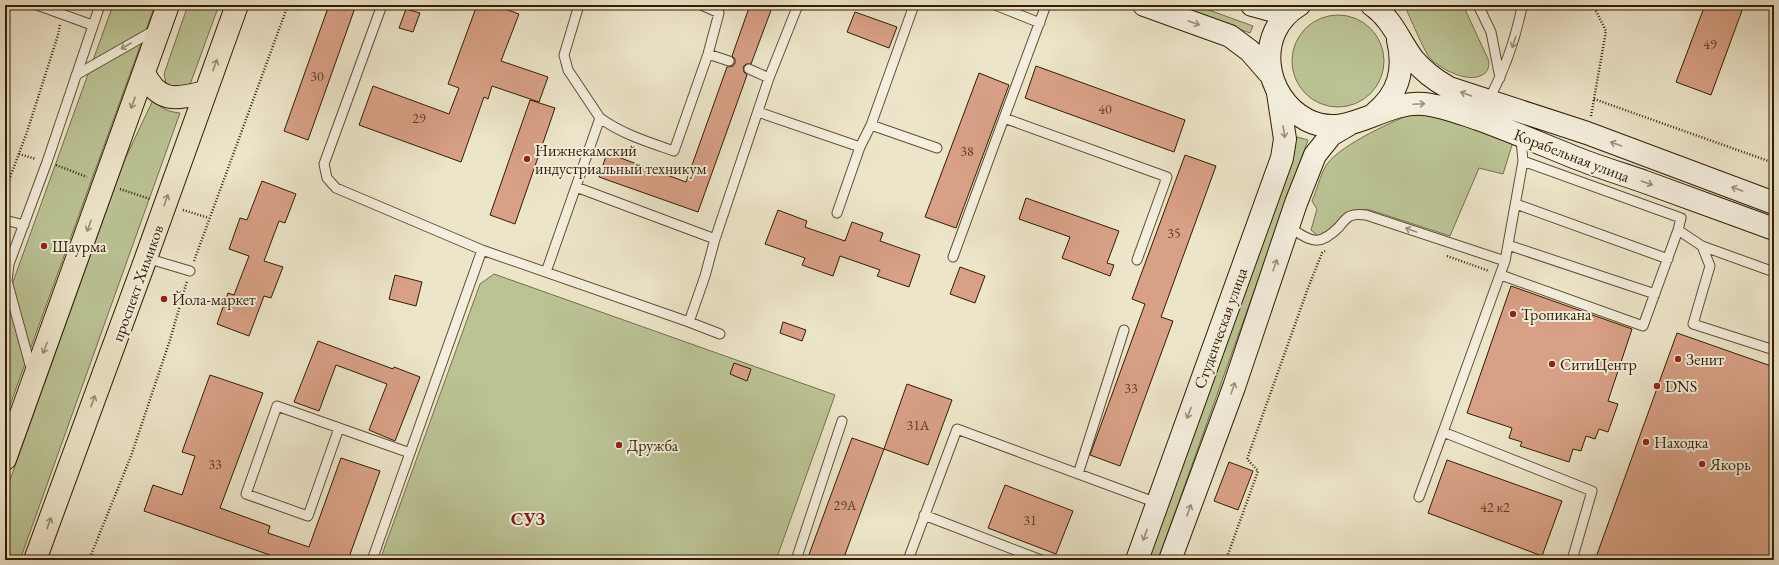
<svg xmlns="http://www.w3.org/2000/svg" width="1779" height="565" viewBox="0 0 1779 565" font-family="'EB Garamond',serif">
<style>
.green{fill:#bbc395;stroke:#76704a}
.building{fill:#d8a086;stroke:#321d00}
.lines{fill:none;stroke-linecap:round;stroke-linejoin:round}
.lane-casing{stroke:#614f32;stroke-width:11}
.secondary-casing{stroke:#321d00;stroke-width:24}
.primary-casing{stroke:#321d00;stroke-width:24}
.path{stroke:#321d00;stroke-width:2.5;stroke-dasharray:1 2;stroke-linecap:butt}
.lane{stroke:#f3eedd;stroke-width:9}
.secondary{stroke:#f3eedd;stroke-width:22}
.primary{stroke:#ede5ca;stroke-width:22}
.oneway{stroke:#9c907a}
.oneway2{stroke:#998b6f}
.poi-dot{fill:#8f2418;stroke:#f3eedd;stroke-width:1.5}
.labels{text-anchor:middle;stroke-width:4;stroke-linejoin:round;paint-order:stroke}
.number-label{font-size:14px;fill:#5c3e22}
.poi-label{font-size:16px;fill:#321d00;stroke:#f3eedd;text-anchor:start}
.street-label{font-size:16px;fill:#321d00;stroke:#f3eedd}
.quarter-label{font-size:18px;font-weight:bold;fill:#7a1f14;stroke:#f3eedd}
</style>
<rect width="100%" height="100%" fill="#ede5ca"/>
<filter id="stains"><feTurbulence type="fractalNoise" baseFrequency=".005" numOctaves="4"/><feColorMatrix values="0 0 0 0 .2 0 0 0 0 .09 0 0 0 0 .02 0 0 0 .5 -.17"/></filter>
<radialGradient id="worn" r=".72"><stop offset=".6" stop-color="#630" stop-opacity="0"/><stop offset="1" stop-color="#630" stop-opacity=".3"/></radialGradient>
<path class="green" d="M113,5H155L5,419V304Z
M188,5H219L188,90L171,88L166,83L164,74Z
M1172,5H1195L1253,26L1250,33Z
M1404,5H1463L1488,59C1490,67 1488,73 1480,76C1465,82 1441,69 1430,58C1423,50 1410,16 1404,5Z
M1292 61a46 46 0 1 1 92 0a46 46 0 1 1-92 0Z
M153,100C161,108 168,112 180,113L20,560H5V494L125,159Z
M1419,111L1513,142L1503,174L1479,168L1450,236L1370,210C1336,206 1342,226 1318,236L1311,230L1317,209L1312,201C1317,190 1320,175 1327,164C1342,144 1395,120 1419,111Z
M1297,137L1308,140L1158,560H1147Z
M494,274L835,395L776,560H380L480,284Z"/>
<path class="building" d="M329,5H356L308,140L284,131Z
M477,5H494L519,14L501,61L548,77L539,102L492,86L488,99L484,97L461,162L359,125L373,86L449,114L459,88L448,84Z
M750,5H773L751,64H746L743,67L744,72L747,75L698,212L599,177L607,153L686,182L727,67L733,66L735,63V59L732,56Z
M1705,5H1744L1711,95L1676,82Z
M406,9L420,13L413,32L399,28Z
M855,12L897,27L889,48L847,32Z
M1036,66L1185,120L1174,152L1025,98Z
M979,73L1009,85L956,228L925,217Z
M530,100L555,108L515,224L490,215Z
M1185,155L1216,166L1161,317L1173,321L1120,466L1090,455L1145,304L1132,299Z
M262,181L296,194L285,223L279,221L264,261L283,267L271,298L264,296L249,336L217,324L228,293L234,295L249,256L229,249L240,218L247,220Z
M1026,198L1119,231L1107,263L1114,265L1110,276L1062,258L1070,237L1019,219Z
M778,210L807,221L805,227L845,241L852,222L883,233L880,241L920,255L909,287L877,276L880,270L840,256L833,276L802,265L805,258L765,244Z
M960,267L985,276L975,303L950,294Z
M395,275L422,282L416,306L389,299Z
M1511,286L1632,329L1608,401L1618,404L1608,432L1599,429L1595,439L1586,436L1581,451L1573,449L1569,462L1520,446L1522,442L1509,438L1512,428L1467,413Z
M783,322L806,330L802,341L780,333Z
M1677,333L1774,367V560H1595Z
M318,341L393,369L394,367L420,377L395,441L369,430L387,384L336,365L319,411L294,402Z
M734,363L751,369L747,381L730,374Z
M210,375L263,393L220,508L270,526L268,533L309,547L341,458L380,471L348,560H284L144,511L153,485L182,495L195,456L182,452Z
M907,384L952,400L928,465L884,449Z
M852,438L884,449L843,560H807Z
M1447,460L1562,501L1542,556L1428,513Z
M1229,462L1253,471L1238,510L1214,501Z
M1005,485L1073,511L1056,554L988,528Z"/>
<g class="lines">
<g class="lane-casing">
<path id="lane" d="M37,5L92,25
M382,5L324,164L327,178L336,188L482,250L689,322L720,334
M579,5L564,55L568,70L600,118
M995,5L1040,23
M1046,5L1004,118L1167,177L1137,260
M1478,5L1491,32L1500,78
M708,54L729,61
M749,69L769,78
M76,75L155,30
M1488,101C1505,70 1515,41 1522,7L1521,5
M758,112L860,147
M871,125L914,5
M1519,136L1521,140L1523,161
M576,187L715,239
M1516,204L1668,259
M837,213L860,147L871,125L937,148
M5,220L24,225
M1293,224L1294,230C1313,244 1322,244 1339,227C1342,223 1346,218 1350,216C1355,214 1360,214 1366,215L1505,261
M1678,230L1702,246L1710,266L1693,324L1774,350
M1508,245L1655,294
M1702,246L1774,272
M953,257L1004,118
M146,258L190,271
M546,272L600,118C622,134 648,142 674,151L708,54L719,13L701,5
M1501,275L1643,326L1678,230L1681,218L1523,161L1505,261L1443,432L1592,491L1572,560
M7,281L32,372
M5,287L7,281L9,264L47,162L100,5
M689,322L705,276L715,239L769,78L798,5
M339,428L308,516L246,494L277,406L410,453
M1078,474L1124,330
M1419,497L1443,432
M924,515L1041,560
M372,560L482,250
M796,560L842,421
M908,560L957,429L1157,503"/>
</g>
<g class="secondary-casing">
<path id="secondary" d="M1144,5L1230,36L1250,51L1270,74
M1252,5L1274,11L1292,9
M1299,5C1254,32 1263,97 1307,120C1348,141 1383,100 1424,104C1443,106 1460,113 1478,119C1511,131 1544,145 1576,158C1599,167 1622,174 1645,182C1688,198 1731,213 1774,229
M1372,5C1392,19 1399,40 1413,59C1423,71 1435,80 1449,88L1587,133L1774,203
M1374,114C1399,94 1405,70 1398,40
M1137,560L1282,158L1285,139L1278,93
M1170,560L1234,387L1296,203L1315,155L1331,135L1348,125"/>
</g>
<g class="primary-casing">
<path id="primary" d="M144,73C159,104 177,99 205,92
M5,459L168,5
M35,560L146,258L237,5"/>
</g>
<path class="path" d="M1594,99L1774,163
M1591,116L1606,31L1593,5
M19,154L36,159
M56,165L87,177
M120,189L150,199
M5,191L27,132L58,35L60,25
M183,210L209,218
M1447,256L1489,271
M194,261L288,5
M89,560L131,456L170,340L187,281
M1226,560L1258,471L1247,459L1308,288L1322,253L1325,251"/>
<use href="#lane" class="lane"/>
<use href="#secondary" class="secondary"/>
<use href="#primary" class="primary"/>
</g>
<defs><path id="oneway-shaft" d="M-6 0H5M1.5-3L5.5 0L1.5 3" fill="none" stroke-width="1.6" stroke-linecap="round" stroke-linejoin="round"/></defs>
<g class="oneway">
<use href="#oneway-shaft" transform="translate(1194 23) rotate(20)"/>
<use href="#oneway-shaft" transform="translate(1514 42) rotate(108)"/>
<use href="#oneway-shaft" transform="translate(126 46) rotate(150)"/>
<use href="#oneway-shaft" transform="translate(1466 94) rotate(-160)"/>
<use href="#oneway-shaft" transform="translate(1419 104) rotate(-3)"/>
<use href="#oneway-shaft" transform="translate(1284 132) rotate(81)"/>
<use href="#oneway-shaft" transform="translate(1616 144) rotate(-160)"/>
<use href="#oneway-shaft" transform="translate(1647 183) rotate(20)"/>
<use href="#oneway-shaft" transform="translate(1737 189) rotate(-160)"/>
<use href="#oneway-shaft" transform="translate(1411 230) rotate(-160)"/>
<use href="#oneway-shaft" transform="translate(1275 265) rotate(-71)"/>
<use href="#oneway-shaft" transform="translate(1233 388) rotate(-71)"/>
<use href="#oneway-shaft" transform="translate(1189 413) rotate(110)"/>
<use href="#oneway-shaft" transform="translate(1189 510) rotate(-70)"/>
<use href="#oneway-shaft" transform="translate(1145 535) rotate(110)"/>
</g>
<g class="oneway2">
<use href="#oneway-shaft" transform="translate(215 65) rotate(-70)"/>
<use href="#oneway-shaft" transform="translate(133 103) rotate(110)"/>
<use href="#oneway-shaft" transform="translate(166 200) rotate(-71)"/>
<use href="#oneway-shaft" transform="translate(89 226) rotate(110)"/>
<use href="#oneway-shaft" transform="translate(45 348) rotate(110)"/>
<use href="#oneway-shaft" transform="translate(93 401) rotate(-70)"/>
<use href="#oneway-shaft" transform="translate(49 523) rotate(-70)"/>
</g>
<g class="poi-dot">
<circle cx="527" cy="159" r="4"/>
<circle cx="44" cy="246" r="4"/>
<circle cx="164" cy="299" r="4"/>
<circle cx="1513" cy="314" r="4"/>
<circle cx="1678" cy="359" r="4"/>
<circle cx="1552" cy="364" r="4"/>
<circle cx="1657" cy="386" r="4"/>
<circle cx="1646" cy="442" r="4"/>
<circle cx="619" cy="445" r="4"/>
<circle cx="1702" cy="464" r="4"/>
</g>
<g class="labels">
<g class="number-label">
<text x="1710" y="49">49</text>
<text x="317" y="81">30</text>
<text x="1105" y="114">40</text>
<text x="419" y="123">29</text>
<text x="967" y="156">38</text>
<text x="1174" y="238">35</text>
<text x="1131" y="393">33</text>
<text x="918" y="430">31А</text>
<text x="215" y="469">33</text>
<text x="845" y="510">29А</text>
<text x="1495" y="512">42 к2</text>
<text x="1030" y="525">31</text>
</g>
<g class="poi-label">
<text x="535" y="156">Нижнекамский<tspan x="535" dy="18">индустриальный техникум</tspan></text>
<text x="52" y="252">Шаурма</text>
<text x="172" y="305">Йола-маркет</text>
<text x="1521" y="320">Тропикана</text>
<text x="1686" y="365">Зенит</text>
<text x="1560" y="370">СитиЦентр</text>
<text x="1665" y="392">DNS</text>
<text x="1654" y="448">Находка</text>
<text x="627" y="451">Дружба</text>
<text x="1710" y="470">Якорь</text>
</g>
<g class="street-label">
<text transform="translate(1572 155) rotate(21)" y="6">Корабельная улица</text>
<text transform="translate(137 283) rotate(-70)" y="6">проспект Химиков</text>
<text transform="translate(1220 328) rotate(-70)" y="6">Студенческая улица</text>
</g>
<g class="quarter-label">
<text x="528" y="525">СУЗ</text>
</g>
</g>
<rect width="1779" height="565" fill="none" stroke="#ede5ca" stroke-width="20"/>
<rect x="6" y="6" width="1767" height="553" fill="none" stroke="#321d00" stroke-width="2"/>
<rect x="10" y="10" width="1759" height="545" fill="none" stroke="#321d00"/>
<rect width="100%" height="100%" filter="url(#stains)"/>
<rect width="100%" height="100%" fill="url(#worn)"/>
</svg>
